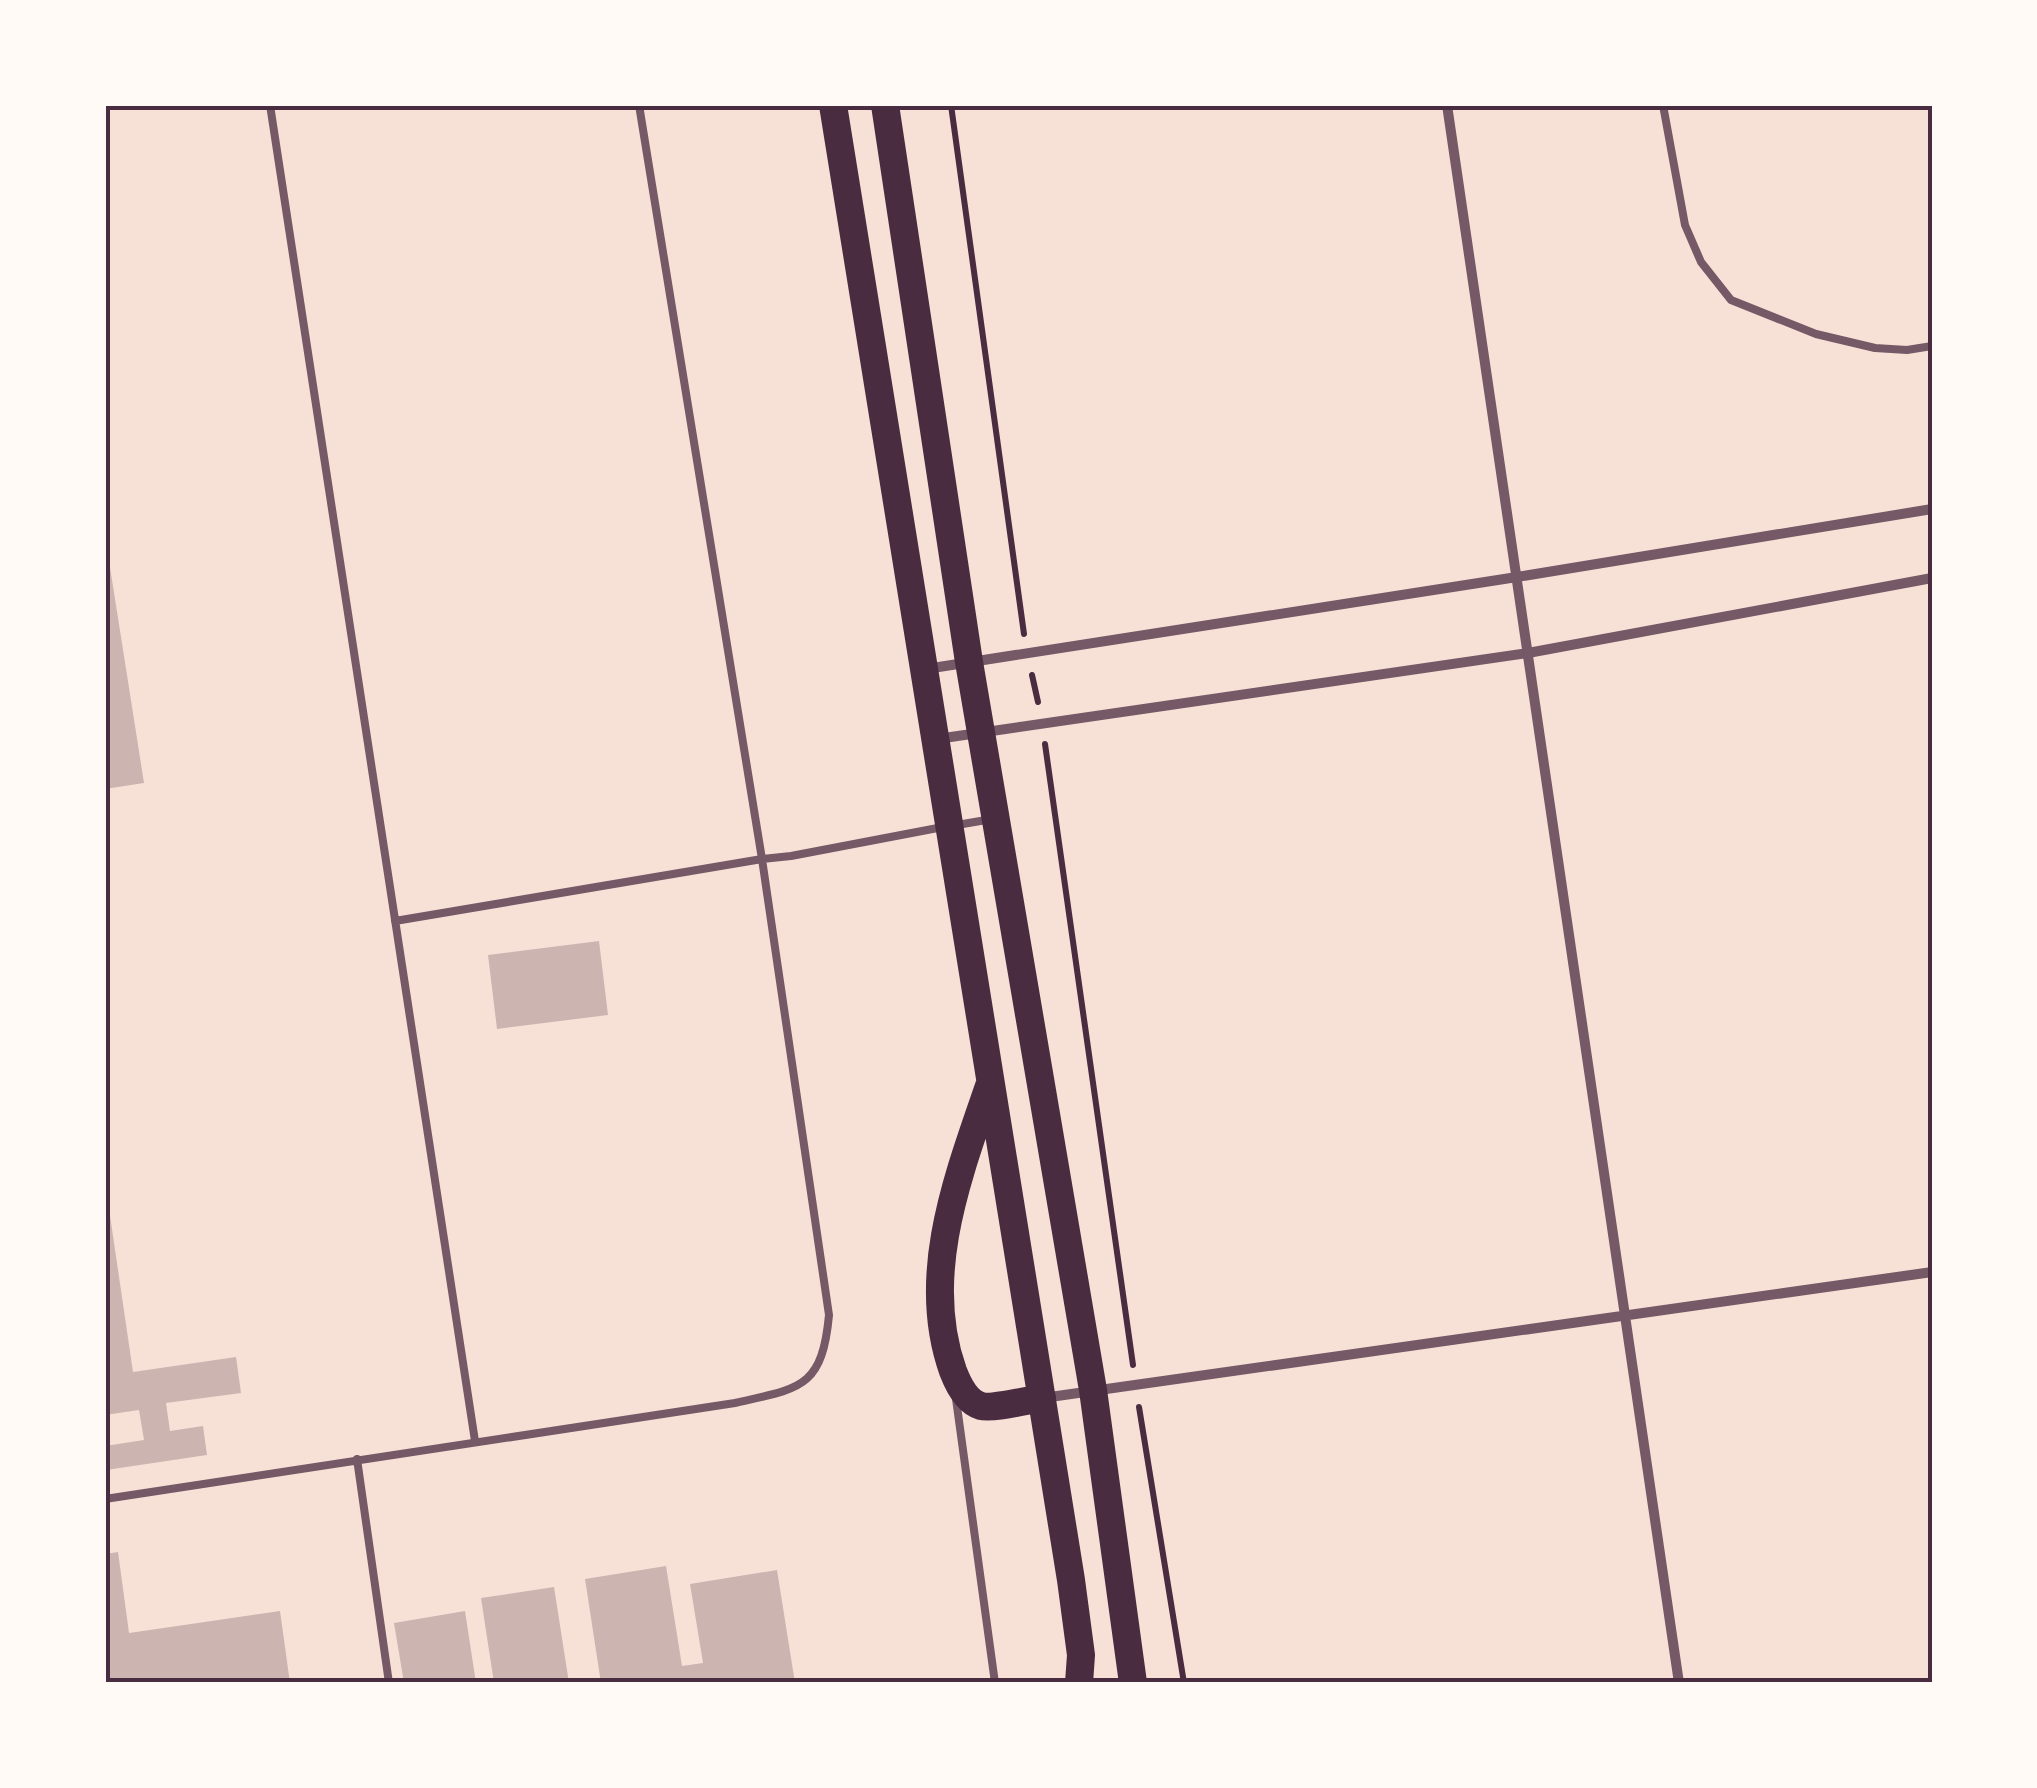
<svg xmlns="http://www.w3.org/2000/svg" width="2037" height="1788" viewBox="0 0 2037 1788" font-family="Inter,sans-serif">
<style>
.building{fill:#ccb4b1}
.lines{fill:none;stroke-linecap:round;stroke-linejoin:round}
.path{stroke:#4a2c40;stroke-width:6}
.service{stroke:#755966;stroke-width:8}
.minor{stroke:#755966;stroke-width:10}
.trunk{stroke:#4a2c40;stroke-width:28}
.neatline{fill:none;stroke:#4a2c40;stroke-width:4}
</style>
<rect width="100%" height="100%" fill="#f7e1d7"/>
<path class="building" d="M105,548H107L144,783L105,789Z
M599,941L608,1015L497,1029L488,955Z
M105,1195H107L133,1372L236,1357L241,1393L166,1403L170,1431L203,1426L207,1455L106,1470L105,1446L144,1440L139,1410L105,1415Z
M118,1552L129,1633L280,1611L290,1683H105V1554Z
M666,1566L682,1666L703,1663L690,1584L777,1570L795,1683H601L585,1579Z
M554,1587L569,1683H494L481,1598Z
M465,1611L476,1683H404L394,1623Z"/>
<g class="lines">
<path class="path" d="M951,105L1024,634
M1032,675L1038,702
M1045,744L1133,1365
M1139,1407L1184,1683"/>
<path class="service" d="M270,105L475,1441
M1663,105L1685,225L1701,262L1731,300L1816,334L1875,348L1907,350L1932,346
M957,825L992,819
M395,921L762,859L791,856L943,827
M956,1399L995,1683
M357,1459L389,1683
M105,1499L735,1403C800,1388 822,1389 829,1315L762,859L639,105"/>
<path class="minor" d="M1447,105L1679,1683
M926,669L1517,577L1932,509
M937,739L1528,653L1932,578
M1043,1398L1932,1272"/>
<path class="trunk" d="M833,105L1071,1580L1081,1655L1079,1683
M885,105L969,662L1093,1390L1133,1683
M989,1086C958,1176 919,1276 953,1371C958,1384 967,1402 981,1406C992,1409 1029,1400 1042,1398"/>
</g>
<rect width="2037" height="1788" fill="none" stroke="#fffaf5" stroke-width="215"/>
<rect x="108" y="108" width="1822" height="1572" class="neatline"/>
</svg>
